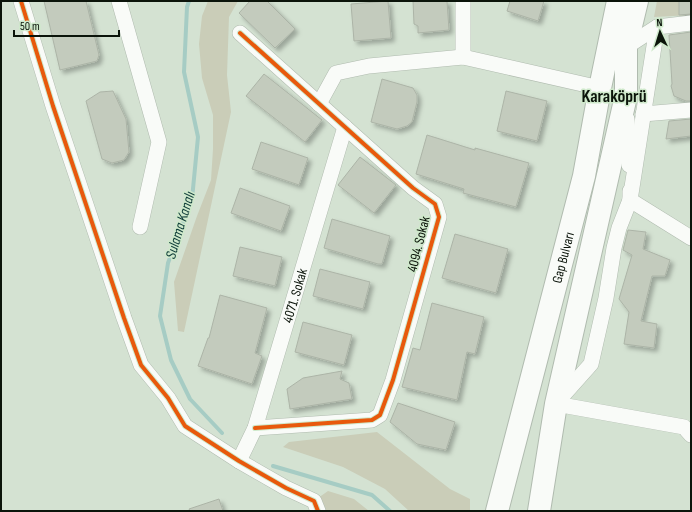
<svg xmlns="http://www.w3.org/2000/svg" width="692" height="512" viewBox="0 0 692 512" font-family="'Sofia Sans Condensed',sans-serif">
<style>
.green{fill:#cacdb8}
.lines{fill:none;stroke-linecap:round;stroke-linejoin:round}
.stream{stroke:#a6ccc4;stroke-width:4}
.building{fill:#c3cbbd;stroke:#acb4a7;filter:url(#shadow)}
.minor-casing{stroke:#b0bbaf;stroke-width:16}
.highway-casing{stroke:#b0bbaf;stroke-width:24}
.minor{stroke:#f9fbf8;stroke-width:15}
.highway{stroke:#f9fbf8;stroke-width:22}
.cycleway-casing{stroke:#cfe9cb;stroke-width:6}
.cycleway{stroke:#e8590c;stroke-width:4}
.labels{text-anchor:middle;stroke-width:3;stroke-linejoin:round;paint-order:stroke}
.street-label{font-size:14px;fill:#0b140a;stroke:#cfe9cb}
.water-label{font-size:15px;font-style:italic;fill:#0e3b38;stroke:#cfe9cb}
.district-label{font-size:18px;font-weight:bold;fill:#0b140a;stroke:#cfe9cb}
</style>
<defs>
<filter id="shadow"><feDropShadow dx="3.5" dy="3.5" stdDeviation="2" flood-color="#0004"/></filter>
</defs>
<rect width="100%" height="100%" fill="#d4e2d2"/>
<path class="green" d="M208,1H238L229,17L227,75L231,112L184,332L178,331L174,282L197,216L211,180L213,149V115L202,78L199,44L202,16Z
M657,1H691V15L654,17Z
M377,432L450,489L470,499V511H409L385,489L343,467L283,447L289,442Z
M328,491L354,499L369,511H324L318,498Z"/>
<g class="lines">
<path class="stream" d="M189,1L187,7L184,72L198,137L192,199L168,263L160,316L171,360L190,399L222,433
M273,466L372,495L390,511"/>
</g>
<path class="building" d="M44,1H86L99,55L97,61L60,70Z
M250,1H267L295,29L275,48L239,13Z
M388,1L391,38L354,41L351,4Z
M413,1H447L449,30L418,33V26L414,24Z
M510,1H544L538,21L507,11Z
M679,1H691V14L679,15Z
M691,32V101H686L674,96L671,86L672,84L669,35Z
M264,74L322,120L305,142L246,96Z
M382,79L413,88L417,95V102L412,122L407,126L397,129L371,122Z
M113,91L126,119L129,152L124,160L112,163L102,159L86,101L100,92Z
M506,91L547,101L537,141L497,131Z
M691,119V136L666,139L669,121Z
M427,135L475,150V148L529,163L516,207L463,193L464,189L416,174Z
M261,142L308,158L299,185L252,169Z
M360,157L396,185L374,213L338,185Z
M240,188L290,206L281,231L231,213Z
M332,219L390,236L382,264H378L324,248Z
M628,230L646,232L643,249L670,260L665,276H652L641,321L657,324L654,348L624,344L629,312L619,299L632,255L623,250Z
M455,234L508,249L496,293L442,278Z
M240,247L282,257L275,286L233,276Z
M320,269L370,282L363,309L313,296Z
M220,295L267,308L255,353L262,356L252,384L198,366L208,338H209Z
M432,303L484,317L475,354L467,352L457,400L402,387L413,348L420,350Z
M303,322L352,335L344,365L295,352Z
M342,371L340,379L349,383L352,399L290,409L287,389L303,378Z
M398,403L455,422L446,450L417,444L390,422Z
M219,499L223,511H190L189,509Z"/>
<g class="lines">
<g class="minor-casing">
<g id="minor">
<path d="M21,1L53,106L124,318L141,365L168,398L185,426L239,461L286,488L314,501L318,511"/>
<path d="M119,1L159,142L140,227"/>
<path d="M240,33L413,188L435,204L439,217L393,380L380,415L372,420L255,428"/>
<path d="M626,47L657,27L691,23"/>
<path d="M463,57V1"/>
<path d="M319,104L336,73L369,66L463,57L600,88"/>
<path d="M643,114L691,110"/>
<path d="M627,119L629,165"/>
<path d="M630,191V200L691,238"/>
<path d="M558,401L591,364L606,298L614,248L619,228L630,200L657,27"/>
<path d="M556,404L684,427L691,435"/>
<path id="s1" d="M239,461L255,428L345,127"/>
</g>
</g>
<g class="highway-casing">
<g id="highway">
<path id="s2" d="M497,511L584,176L600,88L618,1"/>
<path d="M539,511L556,404L626,96V47L637,1"/>
</g>
</g>
<use href="#minor" class="minor"/>
<use href="#highway" class="highway"/>
<g class="cycleway-casing">
<path id="cycleway" d="M21,1L53,106L124,318L141,365L168,398L185,426L239,461L286,488L314,501L318,511
M240,33L413,188L435,204L439,217L393,380L380,415L372,420L255,428"/>
</g>
<use href="#cycleway" class="cycleway"/>
</g>
<g class="labels">
<g class="street-label">
<text transform="translate(418 244) rotate(-76)" y="5">4094. Sokak</text>
<text dy="5" stroke="none"><textPath href="#s2" startOffset="262">Gap Bulvarı</textPath></text>
<text dy="5" stroke="none"><textPath href="#s1" startOffset="175">4071. Sokak</textPath></text>
</g>
<g class="water-label">
<text transform="translate(180 225) rotate(-73)" y="5">Sulama Kanalı</text>
</g>
<g class="district-label">
<text x="614" y="102">Karaköprü</text>
</g>
</g>
<rect width="692" height="512" fill="none" stroke="#0b140a" stroke-width="4"/>
<g transform="translate(660 32) rotate(356)" stroke="#cfe9cb" stroke-width="3" paint-order="stroke">
<path d="M0-3L7 15L0 10L-7 15Z" fill="#0b140a"/>
<text y="-6" font-size="11" font-weight="bold" text-anchor="middle" fill="#0b140a">N</text>
</g>
<path d="M14 30v6h105v-6" fill="none" stroke="#0b140a" stroke-width="2"/>
<text x="20" y="30" font-size="12" fill="#0b140a" stroke="#cfe9cb" stroke-width="3" paint-order="stroke">50 m</text>
</svg>
